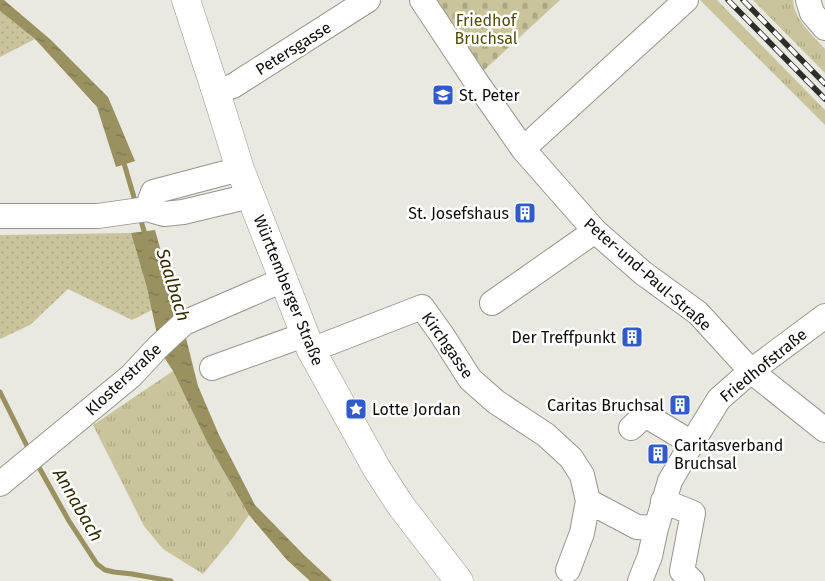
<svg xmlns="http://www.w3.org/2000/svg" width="825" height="581" viewBox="0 0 825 581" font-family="'Fira Sans',sans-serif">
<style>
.grass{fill:url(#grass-tufts)}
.cemetery{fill:url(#cemetery-stones)}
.park{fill:url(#park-dots)}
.water{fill:url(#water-ripples)}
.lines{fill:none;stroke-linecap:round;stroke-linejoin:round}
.stream{stroke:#999160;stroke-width:5}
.minor-casing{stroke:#96958e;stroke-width:26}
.major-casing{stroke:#96958e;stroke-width:29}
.minor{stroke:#fff;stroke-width:24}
.major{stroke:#fff;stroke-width:28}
.rail-casing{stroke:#2d2d29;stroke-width:5.5}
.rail{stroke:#fff;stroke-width:4;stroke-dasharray:11;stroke-linecap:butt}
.labels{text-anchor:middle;stroke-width:5;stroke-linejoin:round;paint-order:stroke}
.park-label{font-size:16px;fill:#534a0b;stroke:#fff}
.street-label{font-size:16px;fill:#0c0c09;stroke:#fff}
.poi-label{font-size:16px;fill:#0c0c09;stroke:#fff;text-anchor:start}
.water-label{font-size:18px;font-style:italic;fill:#312b01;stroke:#fff}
</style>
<defs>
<pattern id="grass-tufts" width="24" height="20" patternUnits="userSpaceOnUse" patternTransform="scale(1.25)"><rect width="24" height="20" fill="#cac49c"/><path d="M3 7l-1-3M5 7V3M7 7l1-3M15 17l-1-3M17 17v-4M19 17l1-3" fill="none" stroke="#aca785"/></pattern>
<pattern id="cemetery-stones" width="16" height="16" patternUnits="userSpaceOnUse" patternTransform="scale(1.25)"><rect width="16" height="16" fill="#cac49c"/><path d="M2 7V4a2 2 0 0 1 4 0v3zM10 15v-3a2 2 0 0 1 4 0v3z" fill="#aca785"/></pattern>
<pattern id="park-dots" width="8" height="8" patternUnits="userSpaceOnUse" patternTransform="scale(1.25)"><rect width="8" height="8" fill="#cac49c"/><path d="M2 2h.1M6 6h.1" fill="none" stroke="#aca785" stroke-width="1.8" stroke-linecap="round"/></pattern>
<pattern id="water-ripples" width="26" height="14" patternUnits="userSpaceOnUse" patternTransform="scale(1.25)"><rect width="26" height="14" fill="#999160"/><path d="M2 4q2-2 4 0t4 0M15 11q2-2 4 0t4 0" fill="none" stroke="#7b754d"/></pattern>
</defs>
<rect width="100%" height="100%" fill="#eae9e1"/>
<path class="grass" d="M700,0H717L825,110V125Z
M753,0H793C794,20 813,35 825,49V73Z
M173,371L207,442L249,515L232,539L203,574L163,549L144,526L93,425Z"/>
<path class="cemetery" d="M433,0H560L481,73Z"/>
<path class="park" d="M0,11L35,39L0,57Z
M131,233L147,288L152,310L132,320L68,289L30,325L0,339V235Z"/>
<path class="water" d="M0,0H4L51,40L108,97L135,161L116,167L97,107L35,39L0,11Z
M155,230L180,320L158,339L147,288L131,233Z
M184,330L198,386L219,435L255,505L304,555L332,581H310L287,560L249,515L207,442L173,371L162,354Z"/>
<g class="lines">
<path class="stream" d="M123,160L136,204
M140,217L146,238
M0,392L30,452
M36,462L69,521L97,564L105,570L114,572L132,574L171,581"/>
<g class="minor-casing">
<path id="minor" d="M422,0L475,80L523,149L595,231L643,273L698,313L751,371L825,430
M808,0L812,13L825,28
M216,92L233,86L368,0
M523,149L686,0
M147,209L153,192L240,169
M0,216H98L147,209L164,214L183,212L250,196
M492,303L595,231
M311,350L422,307L442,335L470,379L496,402L546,435L571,458L582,475L588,501L637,527L656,528
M212,368L304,335
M631,428L645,415L692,443
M0,484L131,376L158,347L184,323L283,280
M663,501L693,513L682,571L692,581
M568,570L582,533L588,501
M640,581L650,556L656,528L670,481L692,443L719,399L751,371L825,316"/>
</g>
<g class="major-casing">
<path id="major" d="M186,0L216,92L240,169L311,350L377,469L401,506L459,581"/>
</g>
<use href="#minor" class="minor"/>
<use href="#major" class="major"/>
<g class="rail-casing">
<path id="rail" d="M728,0L825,99
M743,0L825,84"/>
</g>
<use href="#rail" class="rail"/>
</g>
<defs>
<g id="school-square" transform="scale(1.125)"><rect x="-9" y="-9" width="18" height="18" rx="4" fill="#315aca" stroke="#fff"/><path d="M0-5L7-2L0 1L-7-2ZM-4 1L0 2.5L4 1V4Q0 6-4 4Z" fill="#fff"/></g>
<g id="building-square" transform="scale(1.125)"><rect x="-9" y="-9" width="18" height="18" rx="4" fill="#315aca" stroke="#fff"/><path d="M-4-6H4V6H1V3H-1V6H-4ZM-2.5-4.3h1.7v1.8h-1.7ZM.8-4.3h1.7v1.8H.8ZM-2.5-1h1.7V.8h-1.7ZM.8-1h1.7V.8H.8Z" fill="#fff"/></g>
<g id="sight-square" transform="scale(1.125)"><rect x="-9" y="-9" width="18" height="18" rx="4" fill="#315aca" stroke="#fff"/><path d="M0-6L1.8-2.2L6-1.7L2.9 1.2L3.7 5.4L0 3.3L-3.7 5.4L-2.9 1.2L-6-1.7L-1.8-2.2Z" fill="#fff"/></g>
</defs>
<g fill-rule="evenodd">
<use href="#school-square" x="443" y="95"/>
<use href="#building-square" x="525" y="213"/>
<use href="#building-square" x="632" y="337"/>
<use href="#building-square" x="680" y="405"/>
<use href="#sight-square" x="356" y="409"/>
<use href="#building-square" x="658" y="454"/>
</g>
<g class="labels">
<g class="park-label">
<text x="486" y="26">Friedhof<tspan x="486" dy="18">Bruchsal</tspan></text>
</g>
<g class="street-label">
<text transform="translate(293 48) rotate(-32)" y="6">Petersgasse</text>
<text transform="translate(648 274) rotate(41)" y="6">Peter-und-Paul-Straße</text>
<text transform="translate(289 290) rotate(68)" y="6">Württemberger Straße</text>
<text transform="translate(448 345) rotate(55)" y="6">Kirchgasse</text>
<text transform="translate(763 365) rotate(-39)" y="6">Friedhofstraße</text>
<text transform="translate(123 379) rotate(-43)" y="6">Klosterstraße</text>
</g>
<g class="poi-label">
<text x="459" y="101">St. Peter</text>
<text x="509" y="219" text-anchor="end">St. Josefshaus</text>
<text x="616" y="343" text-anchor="end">Der Treffpunkt</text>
<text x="664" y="411" text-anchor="end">Caritas Bruchsal</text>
<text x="372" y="415">Lotte Jordan</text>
<text x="674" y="451">Caritasverband<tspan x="674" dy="18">Bruchsal</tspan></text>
</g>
<g class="water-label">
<text transform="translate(173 285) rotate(73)" y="6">Saalbach</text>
<text transform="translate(78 505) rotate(60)" y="6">Annabach</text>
</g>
</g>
</svg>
